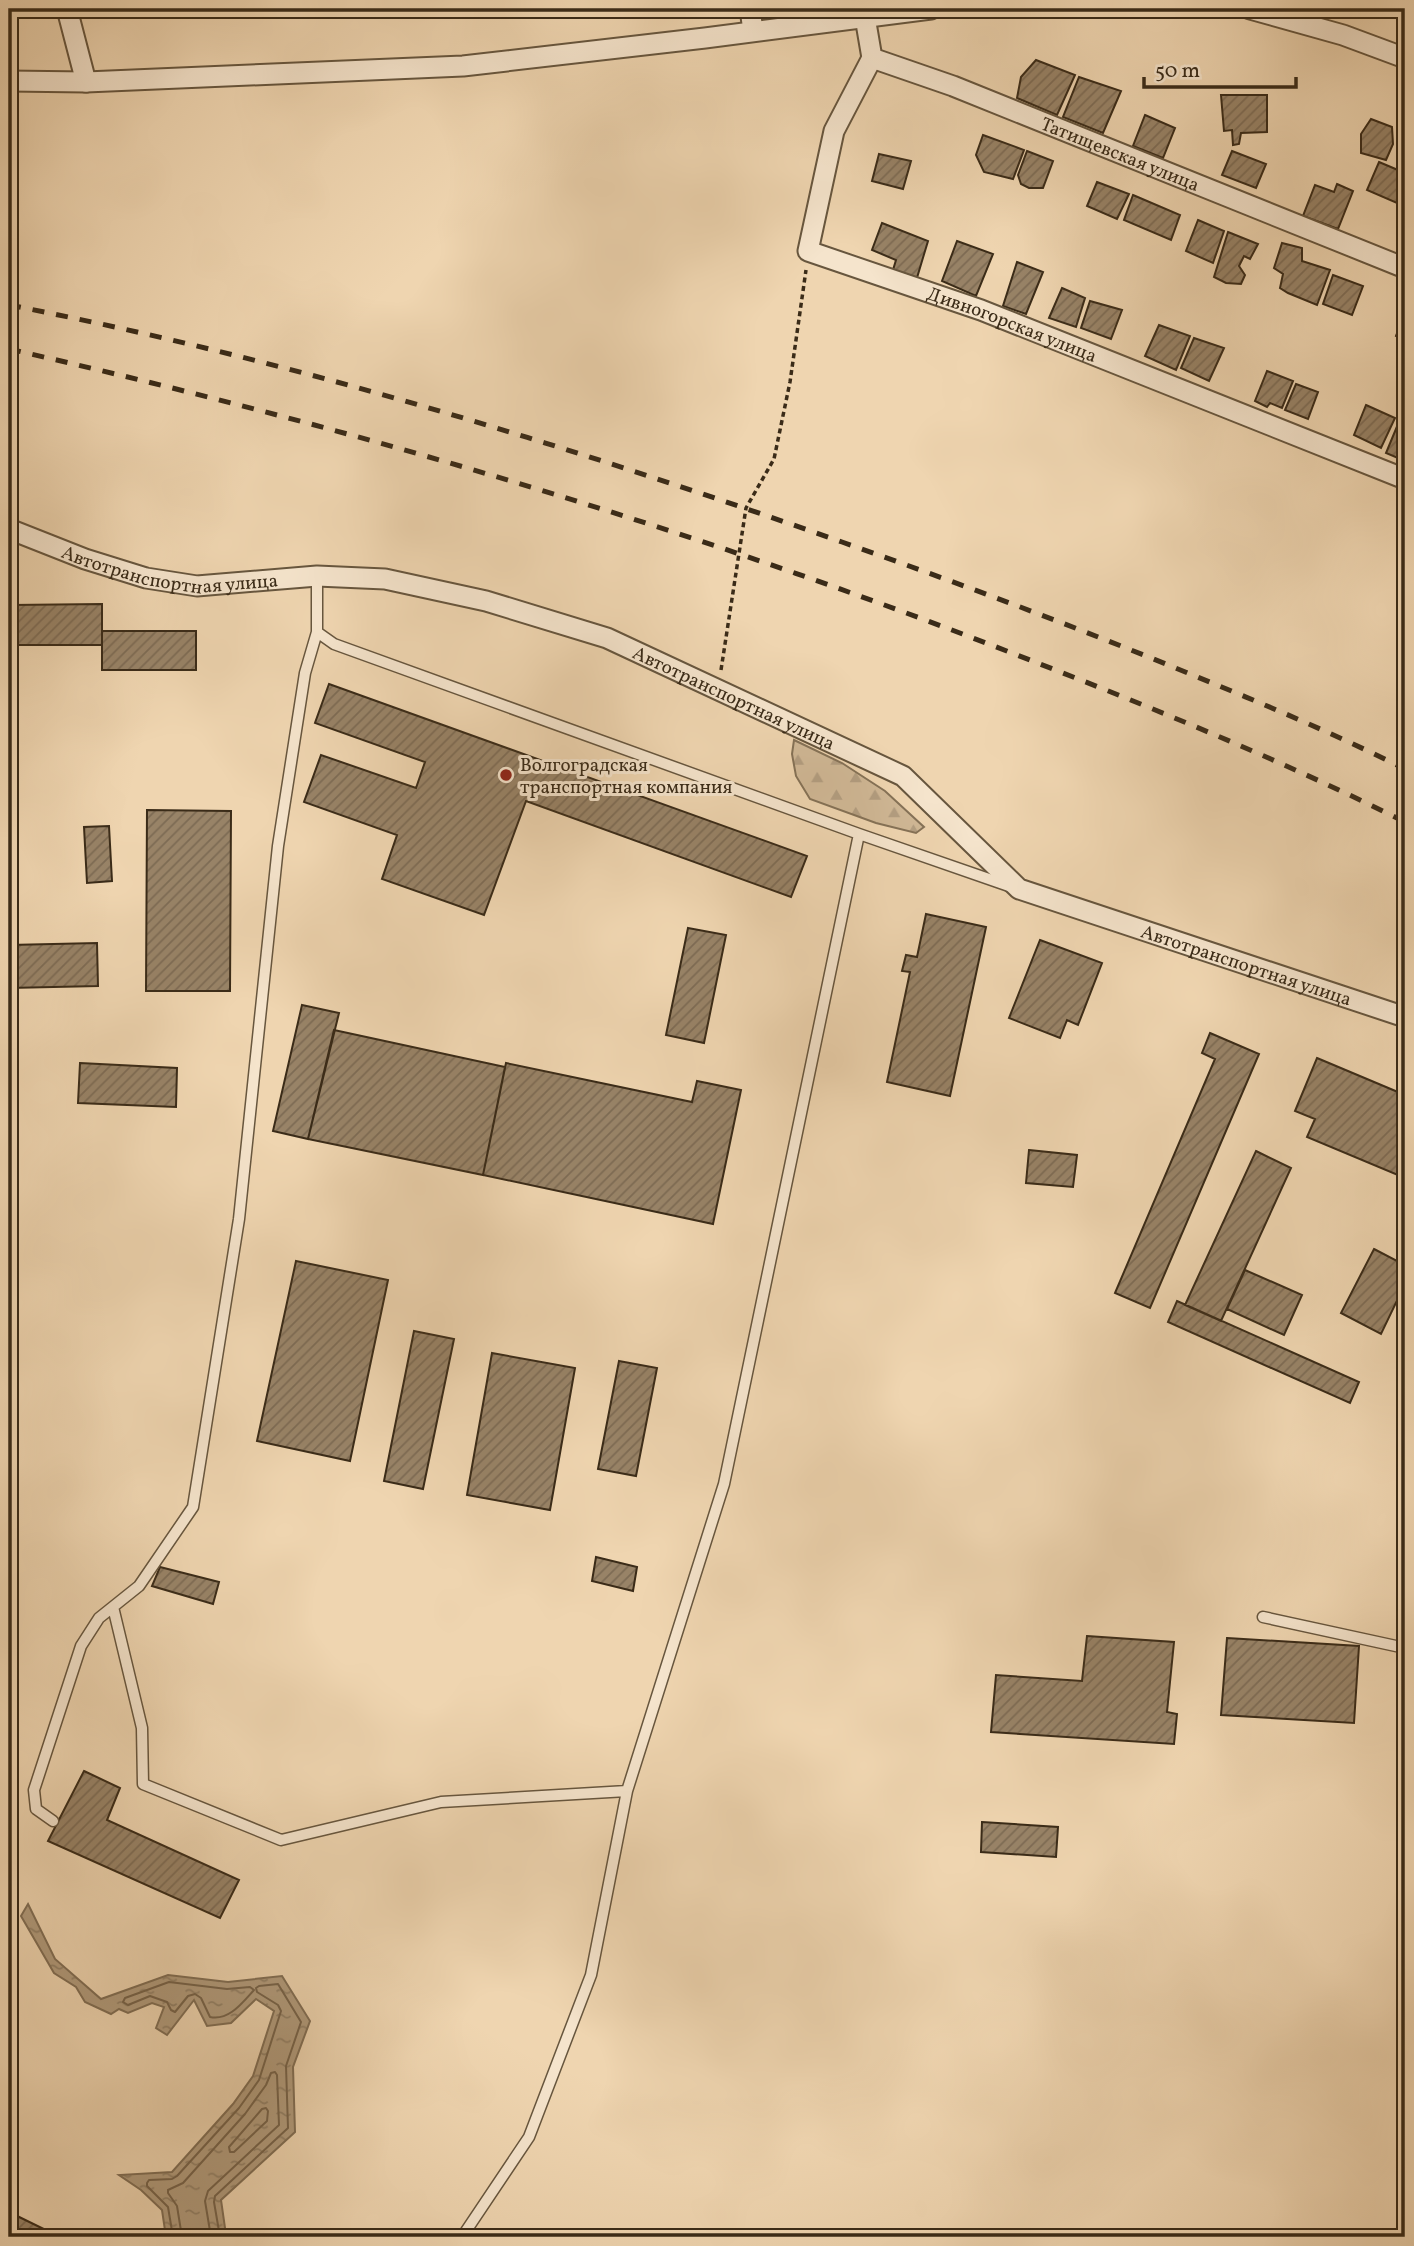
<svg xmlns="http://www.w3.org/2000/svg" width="1414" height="2246" viewBox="0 0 1414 2246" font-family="Vollkorn,serif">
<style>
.forest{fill:url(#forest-firs);stroke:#857257;stroke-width:2}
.water{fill:url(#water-ripples);stroke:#816e54;stroke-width:2}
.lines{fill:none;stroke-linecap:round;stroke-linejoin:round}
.shore{stroke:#76634a;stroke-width:2}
.building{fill:url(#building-hatch);stroke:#3a2b18;stroke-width:2}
.lane-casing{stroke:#67563e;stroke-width:13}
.street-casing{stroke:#67563e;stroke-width:23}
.path{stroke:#3a2b18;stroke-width:3.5;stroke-dasharray:5 3.5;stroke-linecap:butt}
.lane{stroke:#f5e4cc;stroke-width:10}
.street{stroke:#f5e4cc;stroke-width:19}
.rail{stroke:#3a2b18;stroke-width:5;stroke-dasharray:12 12;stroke-linecap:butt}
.poi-dot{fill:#8f2418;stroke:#f5e4cc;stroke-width:2.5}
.labels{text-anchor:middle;stroke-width:6;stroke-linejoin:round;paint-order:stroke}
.street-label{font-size:19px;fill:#3a2b18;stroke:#f5e4cc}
.poi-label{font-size:19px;fill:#3a2b18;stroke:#f5e4cc;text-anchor:start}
</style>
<defs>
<pattern id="forest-firs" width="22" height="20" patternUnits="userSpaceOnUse" patternTransform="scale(1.75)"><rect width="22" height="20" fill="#d0b896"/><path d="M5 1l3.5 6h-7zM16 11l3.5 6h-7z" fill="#b39e81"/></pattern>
<pattern id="water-ripples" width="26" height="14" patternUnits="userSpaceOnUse" patternTransform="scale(1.75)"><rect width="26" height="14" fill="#b19b7c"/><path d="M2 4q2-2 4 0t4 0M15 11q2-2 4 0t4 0" fill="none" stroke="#917f65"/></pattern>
<pattern id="building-hatch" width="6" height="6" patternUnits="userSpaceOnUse" patternTransform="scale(1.75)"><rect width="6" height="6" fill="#988367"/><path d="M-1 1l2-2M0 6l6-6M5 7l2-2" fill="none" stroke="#7d6b54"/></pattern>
</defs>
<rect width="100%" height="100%" fill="#efd5b0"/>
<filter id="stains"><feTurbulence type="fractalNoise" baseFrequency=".00286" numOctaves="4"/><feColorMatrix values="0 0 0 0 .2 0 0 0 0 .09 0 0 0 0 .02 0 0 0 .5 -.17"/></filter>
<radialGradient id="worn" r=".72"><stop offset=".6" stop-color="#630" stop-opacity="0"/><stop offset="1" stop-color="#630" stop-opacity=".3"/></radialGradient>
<path class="forest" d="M794,740L842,763L885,791L924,827L916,833L876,823L810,799L796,776L792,754Z"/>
<path class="water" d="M28,1904L55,1959L101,1999L168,1975L228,1982L282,1976L310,2021L293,2067L295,2132L221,2200L226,2235L233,2237H166L162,2210L141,2190L119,2175L172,2172L233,2104L253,2076L274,2011L256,1999L231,2023L207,2026L194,2000L167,2035L156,2028L164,2007L152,2003L128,2013L119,2009L111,2014L85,2002L76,1987L54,1973L21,1916Z"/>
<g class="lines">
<path class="shore" d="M169,1982L227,1989L250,1987L254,1990C242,2003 229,2021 210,2017L201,1998L195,1994L188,1996L175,2012L171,2010L167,2002L150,1996L128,2005L123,2002L125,1998Z
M266,2108L268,2111L267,2121L234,2152H230L229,2147L262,2109Z
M173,2237L168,2207L147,2186V2183L149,2180L172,2179L177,2176L239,2108L259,2080L281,2011L278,2005L257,1992L256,1988L259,1986L278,1984L301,2022L286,2066L288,2128L215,2196L214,2202L220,2237
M182,2237L177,2206L168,2193V2190L183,2183L245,2114L266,2085L271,2073L275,2072L277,2075L279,2125L208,2191L205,2201L211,2237"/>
</g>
<path class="building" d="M1036,60L1075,75L1057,115L1017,98L1021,77Z
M1079,77L1121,91L1103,133L1063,117Z
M1221,95H1267V132L1241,133L1239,144L1233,145L1232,130L1224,131Z
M1145,115L1175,128L1163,158L1133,146Z
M1371,119L1392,127L1393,144L1386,160L1361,153V134Z
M983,135L1024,150L1013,179L984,172L976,155Z
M1027,151L1053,161L1043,188H1029L1021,184L1018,175Z
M1232,151L1266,164L1256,188L1222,175Z
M879,154L911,161L903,189L872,181Z
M1379,162L1405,173V187L1397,203L1367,190Z
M1097,182L1129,194L1117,219L1087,206Z
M1337,184L1353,191L1338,229L1303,216L1315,185L1334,192Z
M1133,195L1180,215L1171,240L1124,220Z
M1198,220L1224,231L1213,263L1186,251Z
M882,223L928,241L916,281L893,270L896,260L872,250Z
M1228,232L1258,244L1250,259L1244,256L1239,266L1245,275L1241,284L1226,283L1214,277Z
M957,241L993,254L976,296L942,281Z
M1282,243L1302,248V261L1330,270L1317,305L1288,293L1280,288L1283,274L1274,268Z
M1017,262L1043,272L1026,314L1003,306Z
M1333,275L1363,286L1352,315L1323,304Z
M1062,288L1085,298L1076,327L1049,318Z
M1090,301L1122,310L1111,339L1081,328Z
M1405,312V340L1396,336Z
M1159,325L1190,336L1176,370L1145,356Z
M1194,338L1224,348L1209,381L1181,368Z
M1267,371L1293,381L1282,408L1270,403L1267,407L1255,401Z
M1296,384L1318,392L1308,419L1285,410Z
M1366,405L1395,418L1381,448L1354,435Z
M1398,424L1405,426V461L1386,453Z
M102,604V645H11V605Z
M102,631H196V670H102Z
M329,684L807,856L791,897L526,801L484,915L382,879L397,835L304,802L321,755L416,788L425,762L315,723Z
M147,810L231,811L230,991H146Z
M109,826L112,881L87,883L84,827Z
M926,914L986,927L950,1096L887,1082L910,972L902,971L906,955L917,957Z
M688,928L726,935L704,1043L666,1035Z
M1040,940L1102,963L1078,1025L1067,1020L1060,1038L1009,1018Z
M97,943L98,986L9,988V945Z
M302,1005L339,1013L308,1139L273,1131Z
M334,1030L505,1067L483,1175L308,1139Z
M1210,1033L1259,1054L1150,1308L1115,1293L1215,1059L1202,1053Z
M1317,1058L1405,1095V1178L1307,1137L1315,1119L1295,1111Z
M80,1063L177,1068L176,1107L78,1103Z
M506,1063L692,1102L697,1081L741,1090L713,1224L483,1175Z
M1029,1150L1077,1155L1073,1187L1026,1183Z
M1256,1151L1291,1168L1221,1321L1185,1305Z
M1374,1249L1405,1265V1284L1381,1334L1341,1313Z
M296,1261L388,1280L350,1461L257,1441Z
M1245,1270L1302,1295L1284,1335L1227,1309Z
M1177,1301L1359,1382L1350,1403L1168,1322Z
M414,1331L454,1339L423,1489L384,1481Z
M492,1353L575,1368L550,1510L467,1495Z
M619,1361L657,1368L636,1476L598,1469Z
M596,1557L637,1567L633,1591L592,1581Z
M160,1567L219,1582L213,1604L152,1586Z
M1087,1636L1174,1642L1167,1712L1177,1714L1174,1744L991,1732L996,1675L1082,1681Z
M1227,1638L1359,1646L1354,1723L1221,1715Z
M84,1771L120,1788L107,1820L239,1880L220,1918L48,1841Z
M982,1822L1058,1827L1056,1857L981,1852Z
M9,2212L60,2237H13L9,2235Z"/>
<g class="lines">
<g class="lane-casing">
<path id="lane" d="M317,632L334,644L859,834L1009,886
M113,1607L142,1728L143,1784L281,1840L441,1802L627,1791
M1263,1617L1405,1648
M53,1821L36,1809L34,1790L81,1646L99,1618L139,1586L193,1507L239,1219L278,846L305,673L317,632V576
M462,2237L529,2137L591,1975L627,1791L724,1484L859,834"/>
</g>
<g class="street-casing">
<g id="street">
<path d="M67,9L86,82"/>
<path d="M750,9L753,31"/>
<path d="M1250,9L1343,35L1405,58"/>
<path id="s1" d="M865,17L872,58L953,86L1405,268"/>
<path id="s2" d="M872,58L834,131L808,251L981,310L1405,479"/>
<path d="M9,81L86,82L463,66L705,38L931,9"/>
<path id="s3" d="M9,529L85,559L146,578L197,586L317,576L385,579L486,601L607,638L903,776L1019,889L1405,1017"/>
</g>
</g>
<path class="path" d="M721,670L746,508L774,459L790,382L806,270"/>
<use href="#lane" class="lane"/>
<use href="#street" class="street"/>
<path class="rail" d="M9,305C292,360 570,446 842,542C961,584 1079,628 1195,676C1266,705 1337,735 1405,769
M9,349C351,427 689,527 1017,655C1148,706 1279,759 1405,822"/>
</g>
<circle class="poi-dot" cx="506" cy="775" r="7"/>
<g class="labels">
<g class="street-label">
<text dy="7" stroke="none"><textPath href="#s1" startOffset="308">Татищевская улица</textPath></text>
<text dy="7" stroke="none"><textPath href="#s2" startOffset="422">Дивногорская улица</textPath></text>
<text dy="7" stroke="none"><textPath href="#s3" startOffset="168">Автотранспортная улица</textPath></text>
<text dy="7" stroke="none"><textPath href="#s3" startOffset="756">Автотранспортная улица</textPath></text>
<text dy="7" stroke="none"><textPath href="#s3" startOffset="1344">Автотранспортная улица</textPath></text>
</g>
<g class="poi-label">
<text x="520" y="771">Волгоградская<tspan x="520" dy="22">транспортная компания</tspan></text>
</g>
</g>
<rect width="1414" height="2246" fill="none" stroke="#efd5b0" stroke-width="35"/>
<rect x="10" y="10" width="1393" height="2225" fill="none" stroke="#3a2b18" stroke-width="3.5"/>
<rect x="18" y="18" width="1379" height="2211" fill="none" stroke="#3a2b18" stroke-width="2"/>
<path d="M1144 77v10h152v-10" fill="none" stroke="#3a2b18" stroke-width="3.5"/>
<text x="1155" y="77" font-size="21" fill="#3a2b18" stroke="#f5e4cc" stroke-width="5" paint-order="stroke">50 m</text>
<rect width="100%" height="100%" filter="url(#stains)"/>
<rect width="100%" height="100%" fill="url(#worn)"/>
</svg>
